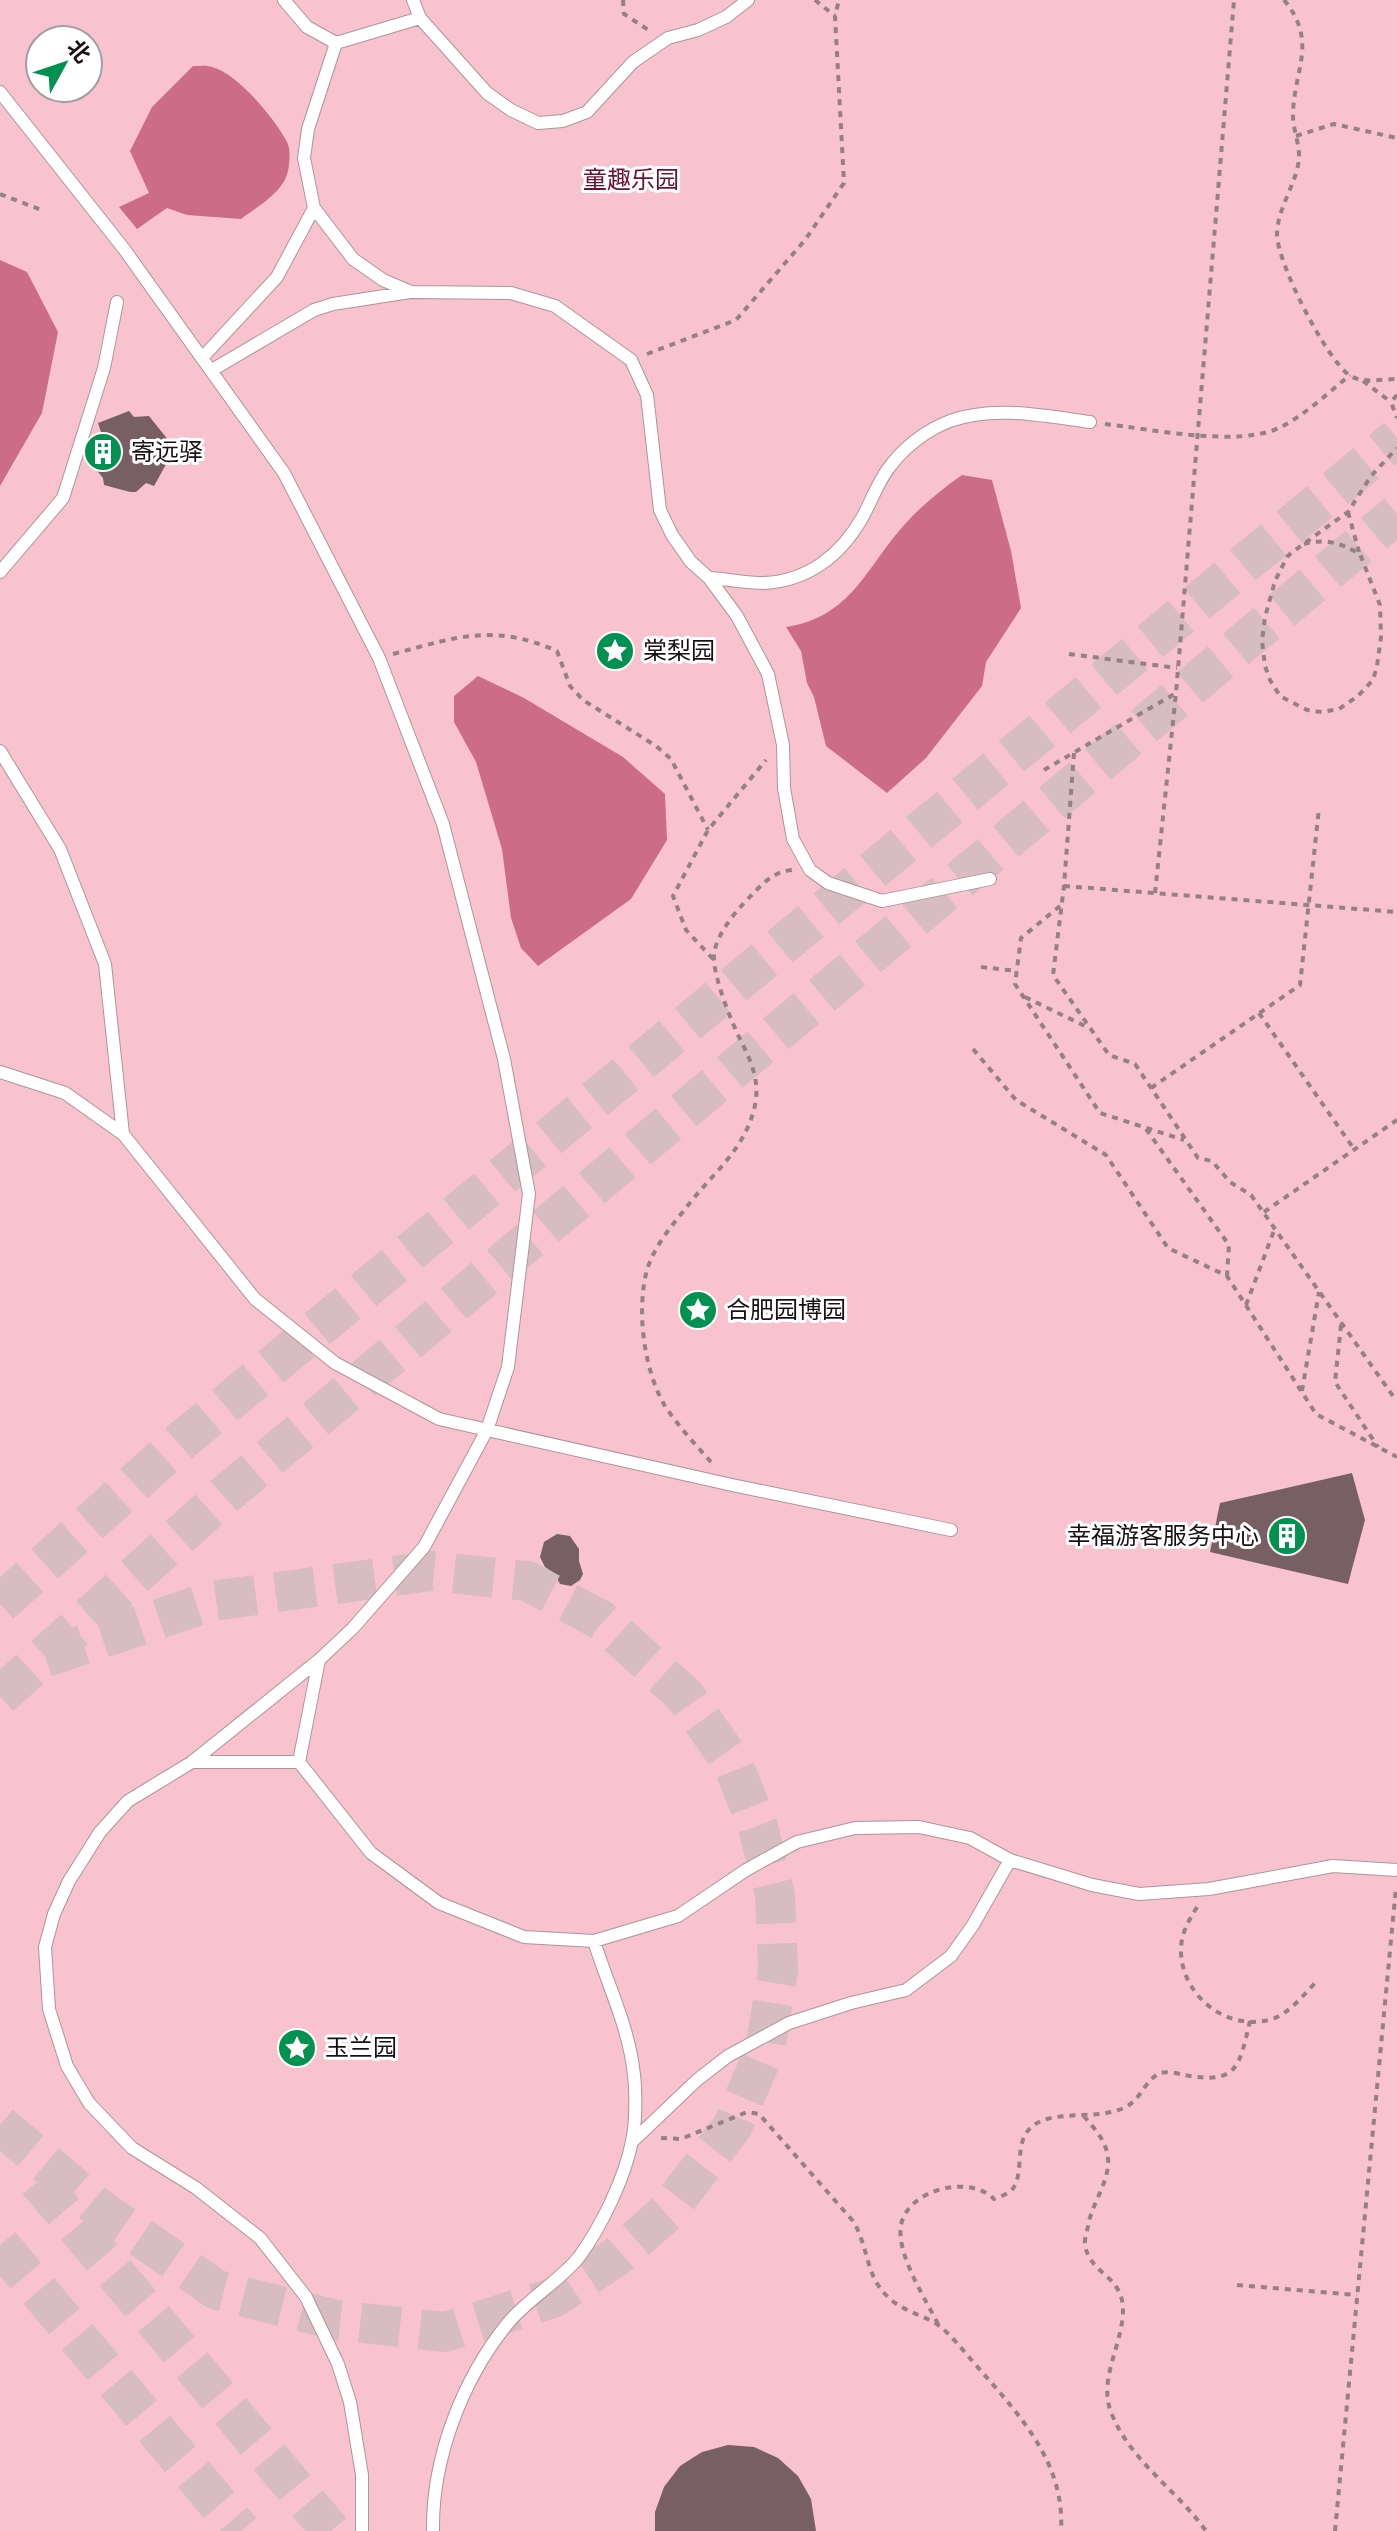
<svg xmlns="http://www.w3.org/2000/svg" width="1397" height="2531" viewBox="0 0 1397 2531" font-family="Cabin,'Noto Sans SC',sans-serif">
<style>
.green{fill:#f8c3ce;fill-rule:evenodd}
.water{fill:#cd6c85}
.building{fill:#785f64}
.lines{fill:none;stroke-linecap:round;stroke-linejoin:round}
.primary-tunnel{stroke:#d7bcc1;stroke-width:40;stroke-dasharray:40 20;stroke-linecap:butt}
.service-casing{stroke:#af9499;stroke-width:14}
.path{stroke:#958085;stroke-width:4;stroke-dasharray:6 6;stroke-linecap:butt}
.service{stroke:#fff;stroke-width:12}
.labels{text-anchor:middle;stroke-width:6;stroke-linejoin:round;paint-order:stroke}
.park-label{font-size:24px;fill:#6b1133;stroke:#fff}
.poi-label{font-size:24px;fill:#1a1013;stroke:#fff;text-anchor:start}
</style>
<rect width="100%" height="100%" fill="#f8dae0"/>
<path class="green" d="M0,0H1397V2531H0ZM40,40H88V88H40Z"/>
<path class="water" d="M193,66C199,66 206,65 212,67C237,73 274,118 286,140C291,148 290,161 288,171C283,193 258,206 241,219L187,215L167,208L137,229L119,207L149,193L130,151L152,107Z
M0,260L27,272L58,332L42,413L0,486Z
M962,475L992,480L1011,551L1021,608L986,662L982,686L926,758L887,793L826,746L814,697L807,683L801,651L786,627C852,617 866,567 905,524C922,505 941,490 962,475Z
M478,676L524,698L623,757L665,794L667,840L631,899L538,966L521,948L511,918L502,849L476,762L454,722V696Z"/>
<path class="building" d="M129,411L134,417L149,416L169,441L165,445L169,459L154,486L146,483L136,492H130L104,485L103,478L95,468L90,450L91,440L101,432L98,423Z
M1352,1473L1365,1520L1348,1584L1210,1552L1220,1503Z
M557,1534L570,1536L579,1549V1561L583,1574L580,1580L571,1586L560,1584L554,1573L545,1567L540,1557L544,1542Z
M728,2445L754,2447L778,2458L798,2476L811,2499L816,2531H655V2512L664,2487L680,2466L702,2452Z"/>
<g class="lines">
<path class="primary-tunnel" d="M0,1604L180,1442L1397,438
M0,1696L225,1495L1397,514
M0,2125L101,2210L217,2290L336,2320L445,2332L553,2298L616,2257L666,2213L732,2127L765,2050L778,1971L775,1895L758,1827L733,1764L685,1696L601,1620L527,1581L431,1571L212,1601L43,1658
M38,2181L331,2531
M0,2245L241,2531"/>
<g class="service-casing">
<path id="service" d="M284,0L307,27L336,43L420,18
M413,0L420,18L487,93L511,110L538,123L563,121L587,112L633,62L668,38L698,30L726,17L748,0
M336,43L308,129L304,158L314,208L353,259L383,280L411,292L511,293L555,306L631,360L647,395L660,510L672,535L691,562L709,578L737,616L768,674L783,745L784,788L793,839L810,870L828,883L882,901L990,879
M0,92L124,249L284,473L379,658L443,824L504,1059L529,1194L508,1367L487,1430L424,1547L353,1628L319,1660L192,1762L128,1801L100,1832L69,1881L54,1914L45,1947L49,2009L67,2066L89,2103L132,2148L196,2188L260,2238L306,2297L338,2364L350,2402L362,2475V2531
M202,358L277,277L314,208
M212,370L314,310L333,304L410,292
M0,572L63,498L104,368L117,302
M709,578C727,579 746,583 764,583C808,581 841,555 862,518C871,502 877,484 888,469C903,448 926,430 950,421C994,405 1045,416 1090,422
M0,751L60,849L105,964L123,1134
M0,1072L65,1093L123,1134L255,1299L335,1363L439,1419L732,1485L951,1530
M319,1660L299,1762L371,1853L439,1903L524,1937L594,1941L678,1916L746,1870L797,1842L855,1828L919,1827L970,1838L1010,1860L1092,1885L1139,1894L1209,1889L1333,1866L1397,1870
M192,1762H299
M633,2141L697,2080L728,2056L789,2023L851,2003L906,1990L951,1956L973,1925L1010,1860
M433,2531C432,2458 462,2380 508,2323C528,2299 562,2279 579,2257C601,2227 625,2178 632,2141C636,2125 636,2092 634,2075C629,2027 608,1986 594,1941"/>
</g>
<path class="path" d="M623,0L624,14L650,31
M815,0L835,16
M1284,0C1319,42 1293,71 1293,116C1293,130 1300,145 1299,159C1297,183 1277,208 1277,235C1278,264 1325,357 1349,375C1362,384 1382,379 1397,379
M1296,136L1334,124L1397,138
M0,194L44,211
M647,354L736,320L805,240L844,183L835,16L839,0
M1363,381L1391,402
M1397,395L1391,402L1397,418
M1105,424C1151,429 1240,448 1281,427C1306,414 1328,393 1350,375
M1348,512L1359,552
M1304,544C1326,538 1340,543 1360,554L1380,605L1381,637L1377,666L1373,680L1358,696L1339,709L1322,712L1307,710L1280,696L1270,680L1265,666L1262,641L1265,617L1275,581L1287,557L1291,553L1348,512L1371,476L1397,448
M393,654C457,637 493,623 557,651L570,686L583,700L656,746L671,759L708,830
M1069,654L1177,668
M1074,753L1064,886L1053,975L1109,1055L1135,1064L1198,1158L1212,1161L1230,1182L1251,1195L1393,1396H1397
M1044,770L1176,693
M1064,886L1397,912
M1155,893L1176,693L1234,0
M1060,906L1021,938L1015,984L1100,1113L1184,1140
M713,959L686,930L673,896L708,830L766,760
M981,967L1017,971
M1025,997L1089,1028
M1259,1013L1354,1149
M973,1049L1016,1100L1106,1155L1168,1248L1227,1276L1316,1414L1397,1457
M1151,1088L1300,985L1319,808
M1146,1129L1229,1245L1227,1276
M1264,1212L1397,1120
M1246,1305L1275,1228
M1341,1325L1335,1382L1378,1447
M1302,1391L1319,1292
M711,1462C695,1444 678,1426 665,1406C644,1371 636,1310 647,1270C654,1246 674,1223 689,1204C715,1171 746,1148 755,1105C760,1081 751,1061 741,1041C731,1021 716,983 714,961C712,941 731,917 744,903C759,888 770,872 792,870
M1197,1907C1189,1920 1182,1932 1181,1947C1179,1993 1224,2031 1269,2020C1289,2015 1303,1995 1317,1981
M1084,2116C1091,2125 1101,2135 1105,2146C1116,2172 1095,2197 1089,2221C1088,2229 1084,2238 1085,2245C1090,2275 1123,2275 1123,2310C1123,2344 1098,2379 1111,2412C1129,2460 1177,2490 1206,2531
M661,2138L681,2139L747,2112L759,2114L853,2221C869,2247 865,2276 888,2297C903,2312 925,2315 941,2327C956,2340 969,2358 982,2372C1023,2419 1065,2465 1061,2531
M1237,2285L1357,2295
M938,2324C925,2298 896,2254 901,2225C908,2189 970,2174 994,2199C999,2197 1007,2194 1011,2191C1029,2171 1006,2131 1047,2119C1073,2112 1101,2119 1126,2107C1141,2099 1145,2080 1160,2073C1167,2071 1177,2073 1184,2075C1238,2085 1239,2067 1250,2021
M1335,2531L1396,1887"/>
<use href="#service" class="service"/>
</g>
<defs>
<g id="building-disc" transform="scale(2)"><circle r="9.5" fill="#019150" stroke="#fff"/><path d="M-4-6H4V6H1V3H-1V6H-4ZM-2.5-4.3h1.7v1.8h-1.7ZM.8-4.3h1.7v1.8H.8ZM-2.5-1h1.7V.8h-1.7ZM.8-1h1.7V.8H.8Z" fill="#fff"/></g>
<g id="sight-disc" transform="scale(2)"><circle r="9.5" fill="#019150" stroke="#fff"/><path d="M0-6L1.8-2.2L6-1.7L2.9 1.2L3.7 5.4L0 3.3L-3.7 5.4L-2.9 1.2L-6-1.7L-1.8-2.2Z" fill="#fff"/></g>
</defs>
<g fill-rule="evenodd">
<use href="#building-disc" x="103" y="452"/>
<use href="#sight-disc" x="615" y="651"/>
<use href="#sight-disc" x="698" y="1310"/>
<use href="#building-disc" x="1287" y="1536"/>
<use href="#sight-disc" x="297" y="2048"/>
</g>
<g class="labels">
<g class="park-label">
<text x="631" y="188">童趣乐园</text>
</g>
<g class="poi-label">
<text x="131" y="460">寄远驿</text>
<text x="643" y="659">棠梨园</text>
<text x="726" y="1318">合肥园博园</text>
<text x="1259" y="1544" text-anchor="end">幸福游客服务中心</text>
<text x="325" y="2056">玉兰园</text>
</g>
</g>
<g transform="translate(64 64) rotate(50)"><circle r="38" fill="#ffffff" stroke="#a39fa1" stroke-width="2"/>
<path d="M0-6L14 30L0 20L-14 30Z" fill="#019150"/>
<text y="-12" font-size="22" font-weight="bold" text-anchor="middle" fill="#1a1013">北</text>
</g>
</svg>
